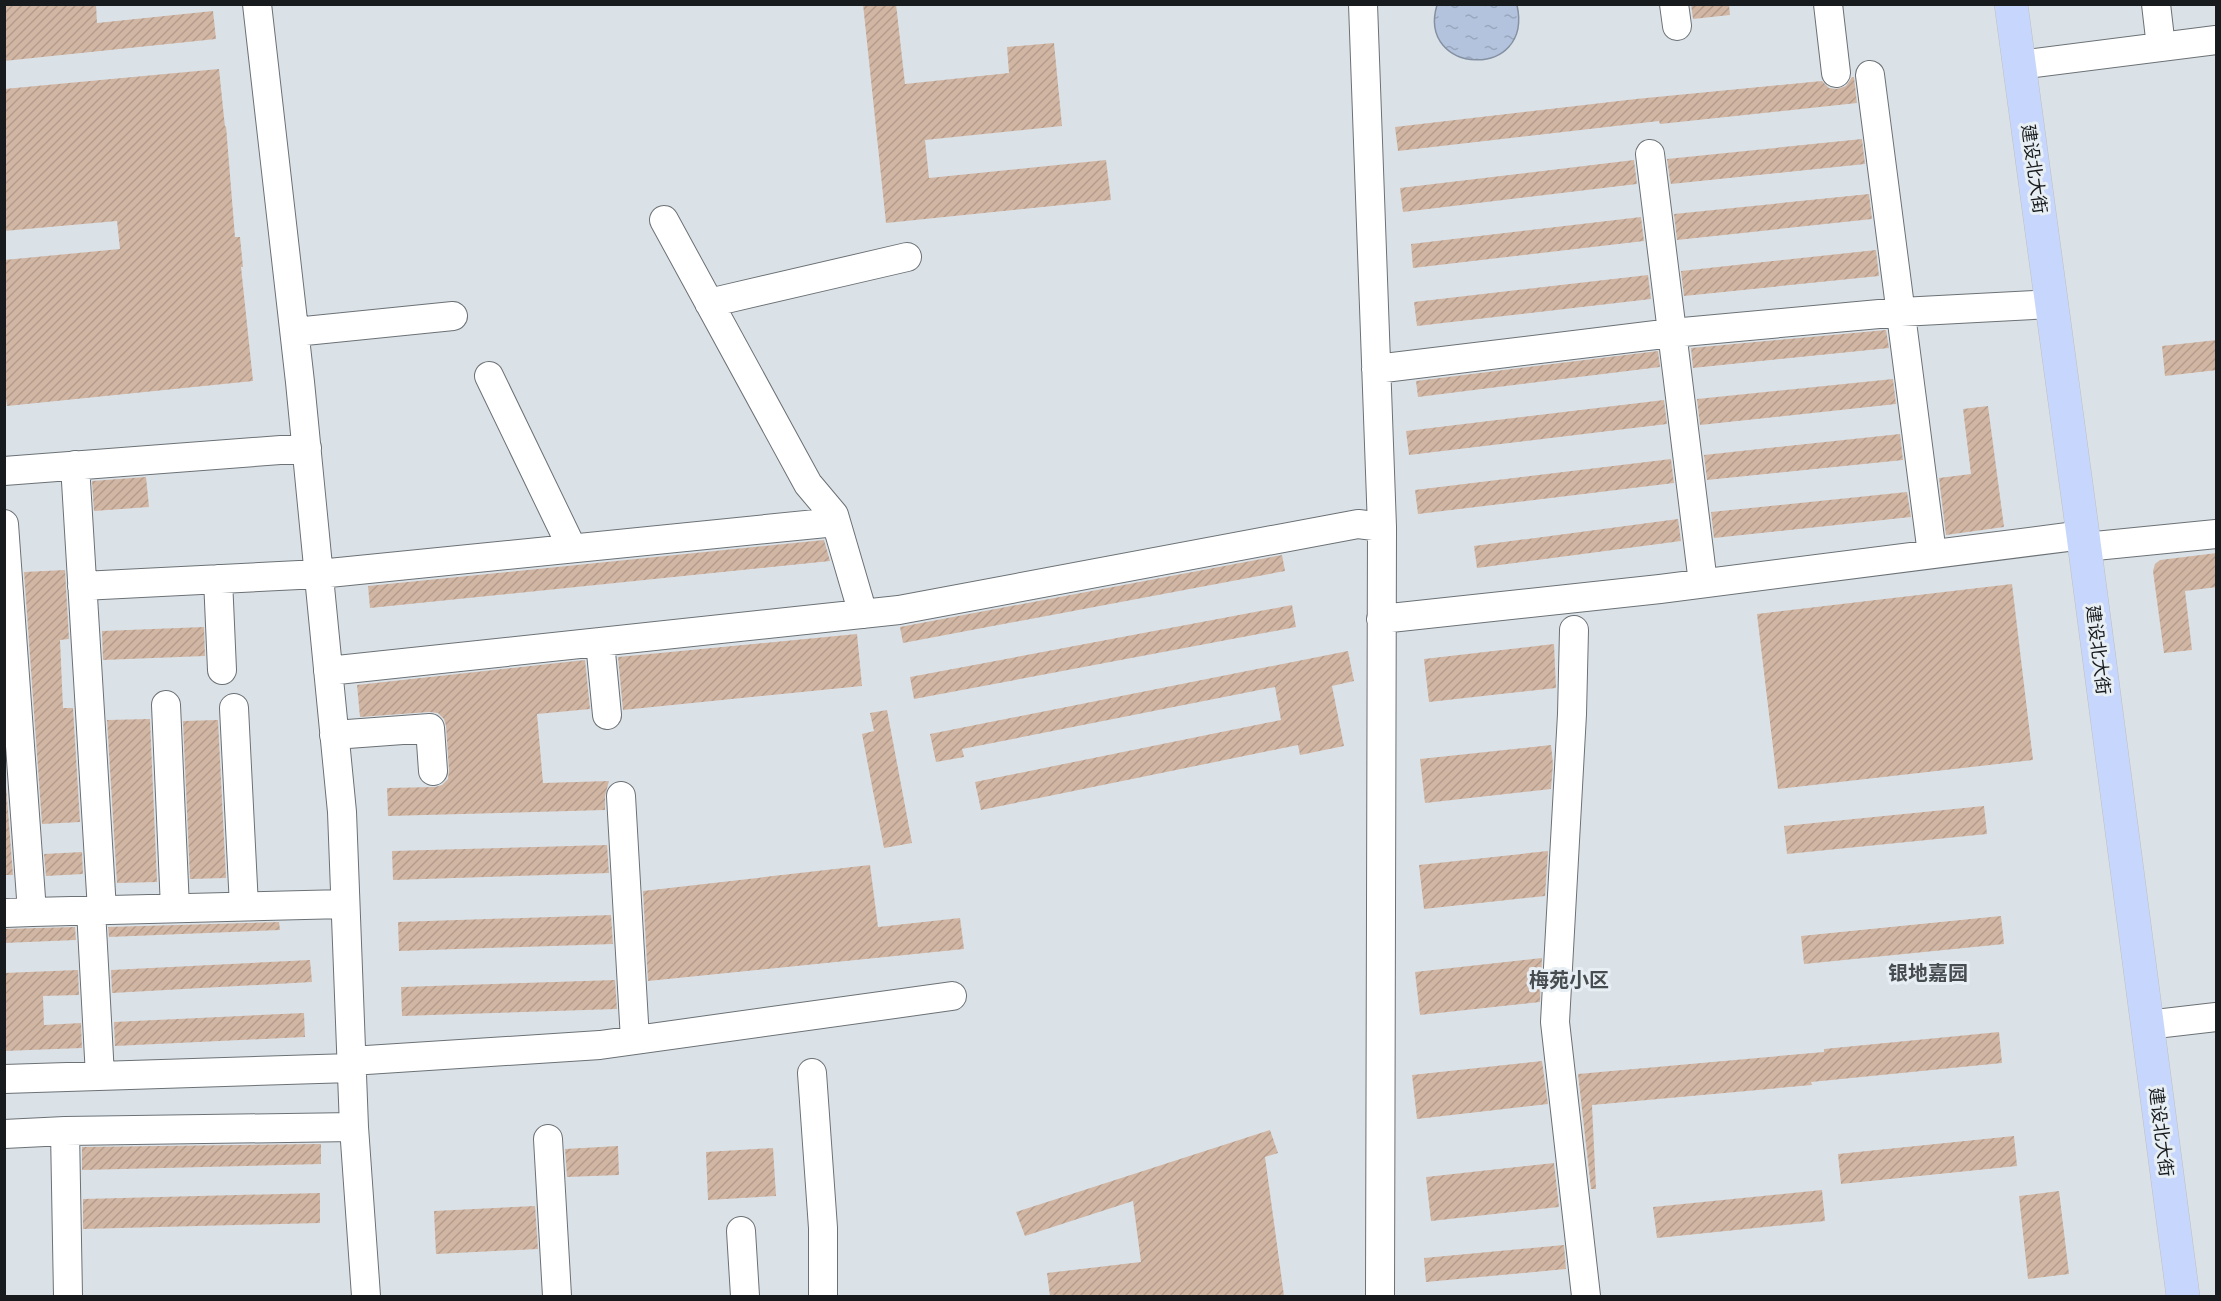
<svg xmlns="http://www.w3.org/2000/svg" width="2221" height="1301" viewBox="0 0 2221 1301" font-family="Ubuntu,'Noto Sans SC',sans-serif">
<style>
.water{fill:url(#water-ripples);stroke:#8491a3;stroke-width:1.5}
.building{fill:url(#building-hatch)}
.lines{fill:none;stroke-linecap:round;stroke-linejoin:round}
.minor-casing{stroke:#6b7175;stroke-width:30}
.major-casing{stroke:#bebfc0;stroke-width:34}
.minor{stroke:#fff;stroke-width:28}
.major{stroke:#c7d6fc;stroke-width:33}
.labels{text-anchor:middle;stroke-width:6;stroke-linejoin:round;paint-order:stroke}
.street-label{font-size:18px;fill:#181b1d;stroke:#e8eff4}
.neighbourhood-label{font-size:20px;font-weight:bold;fill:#464c50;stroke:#e8eff4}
</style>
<defs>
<pattern id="water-ripples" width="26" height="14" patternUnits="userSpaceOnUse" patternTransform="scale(1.5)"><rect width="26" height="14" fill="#b3c3dd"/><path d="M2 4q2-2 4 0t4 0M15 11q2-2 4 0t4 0" fill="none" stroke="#99a7bd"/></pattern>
<pattern id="building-hatch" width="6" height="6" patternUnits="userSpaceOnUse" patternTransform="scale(1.5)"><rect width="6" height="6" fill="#d2b6a4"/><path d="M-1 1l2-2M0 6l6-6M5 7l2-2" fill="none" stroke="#b49c8d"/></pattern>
</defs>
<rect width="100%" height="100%" fill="#dbe2e7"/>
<path class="water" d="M1437,5H1517C1534,81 1416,75 1437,5Z"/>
<path class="building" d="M4,4H96L97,23L213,11L216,39L4,61Z
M863,4H896L905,84L1009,73L1007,47L1054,43L1062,126L925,140L929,178L1106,160L1111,200L886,223Z
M1691,4H1729L1730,15L1693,19Z
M219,69L225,127L226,126L235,237H240L243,267H241L253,381L7,406L4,383V260L120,249L117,221L4,231V89Z
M1852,77H1854L1857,103L1660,124L1659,121L1398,151L1395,127L1636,99L1822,81L1829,88L1837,89L1846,86Z
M1862,139L1865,164L1671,184L1670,180L1667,159Z
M1634,160L1637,184L1403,212L1400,188Z
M1869,194L1872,219L1677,240L1674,214Z
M1641,217L1644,241L1413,268L1411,244Z
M1876,250L1879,276L1684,296L1681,271Z
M1648,275L1651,299L1417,326L1414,302Z
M1886,330L1889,348L1693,368L1691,348Z
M2217,340V370L2165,376L2162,346Z
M1658,351L1660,367L1418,397L1416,381Z
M1893,379L1896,404L1700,425L1697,399Z
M1664,400L1667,424L1409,455L1406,431Z
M1988,406L2004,527L1946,535L1939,478L1971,474L1963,409Z
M1900,434L1903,460L1707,480L1704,455Z
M1671,459L1674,483L1418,514L1415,490Z
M146,477L149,507L94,511L92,481Z
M1907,492L1911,517L1714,538L1711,512Z
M1678,519L1681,541L1477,568L1474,546Z
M824,540L830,561L370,608L368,586Z
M2217,553V587L2185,591L2192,650L2164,653L2153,571L2155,564L2160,560Z
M1282,555L1285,571L903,643L900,627Z
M65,570L69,639L60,640L63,708H73L80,822L42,824L24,572Z
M2012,584L2033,760L1778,789L1757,614Z
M1292,605L1296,627L914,699L910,677Z
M204,627L205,656L103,660L102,631Z
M857,634L862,686L623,710L618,657Z
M1554,644L1556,688L1429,702L1424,659Z
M1348,651L1354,681L1332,686L1344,746L1300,755L1298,745L981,810L975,782L1281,720L1275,687L962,749L964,757L936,762L930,734Z
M585,660L590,709L537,714L543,783L609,781L605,796V810L388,816L387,788L435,787L442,785L448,779L449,770L446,726L444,719L438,713L429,712L360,717L357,685Z
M887,710L912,843L884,848L862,734L874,731L870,713Z
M150,719L157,882L117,883L107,720Z
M218,720L226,878L190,879L183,721Z
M1551,745L1553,764L1551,789L1425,803L1420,759Z
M4,760L13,875H4Z
M1984,806L1987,834L1787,854L1784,826Z
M607,845L609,873L393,880L392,851Z
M1548,851L1545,896L1424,909L1419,865Z
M82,852L83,874L46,876L44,854Z
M870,865L878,927L960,918L964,949L648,981L643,891Z
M611,915L613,944L399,951L398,922Z
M2001,916L2004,944L1804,964L1801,936Z
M279,922L280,930L109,937L108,927Z
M75,927L76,940L4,943V929Z
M1542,958L1540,1002L1420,1015L1415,972Z
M310,960L312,982L112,993L111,970Z
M78,970L79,995L43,996L44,1025L81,1023L82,1048L4,1051V973Z
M615,980L617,1009L402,1016L401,987Z
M304,1013L305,1037L115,1046L114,1022Z
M1999,1032L2002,1063L1811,1082L1812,1085L1592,1105L1596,1189H1591L1578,1074L1824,1052V1049Z
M1542,1061L1548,1104L1417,1119L1412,1075Z
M1270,1130L1278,1153L1265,1157L1284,1296H1050L1047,1273L1141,1262L1133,1201L1025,1236L1016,1212Z
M2014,1136L2017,1166L1841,1184L1838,1154Z
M321,1144V1164L82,1170V1147Z
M618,1146L619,1175L567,1177L565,1149Z
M773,1148L776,1196L708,1200L706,1152Z
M1554,1163L1559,1207L1431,1221L1426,1177Z
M1822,1190L1825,1221L1657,1238L1653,1207Z
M2059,1191L2069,1274L2028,1279L2019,1196Z
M320,1193V1223L83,1229V1199Z
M535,1206L538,1249L436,1254L434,1211Z
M1564,1245L1566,1269L1426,1282L1424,1258Z"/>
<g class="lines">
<g class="minor-casing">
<path id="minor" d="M257,4L300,382L342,812L354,1127L366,1296
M1363,4L1382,527L1380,1296
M1674,4L1677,26
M1828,4L1836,73
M2156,4L2161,47
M2020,65L2216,40
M1870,75L1932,554
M1650,154L1703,583
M664,220L808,484L834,515L863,614
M709,303L907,257
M295,332L453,316
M1376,369L1672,333L1901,312L2052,304
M489,376L572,548
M75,465L102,910
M4,471L307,448
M4,524L32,912L345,904
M2085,547L2216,534
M218,579L222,670
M82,586L319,574L836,522
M1381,619L1660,589L2083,535
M1574,630L1572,714L1555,1022L1586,1296
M600,642L607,715
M328,671L899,610L1358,524L1382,527
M166,705L175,908
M234,708L244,906
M334,735L430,728L433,771
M621,796L635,1040
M91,910L100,1076
M4,913L32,912
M2147,1025L2216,1017
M351,1061L600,1045L952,996
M812,1073L823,1228V1296
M4,1079L351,1068
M4,1134L65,1131
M548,1139L557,1296
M741,1231L745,1296
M68,1296L65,1131L354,1127"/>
</g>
<g class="major-casing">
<path id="major" d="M2011,4L2083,535L2183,1296"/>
</g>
<use href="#minor" class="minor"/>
<use href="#major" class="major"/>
</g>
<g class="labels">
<g class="street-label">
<text transform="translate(2034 169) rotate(82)" y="6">建设北大街</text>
<text transform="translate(2098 650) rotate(83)" y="6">建设北大街</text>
<text transform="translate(2161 1132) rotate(83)" y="6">建设北大街</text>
</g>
<g class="neighbourhood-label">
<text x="1928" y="980">银地嘉园</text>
<text x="1569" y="987">梅苑小区</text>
</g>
</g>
<rect width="2221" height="1301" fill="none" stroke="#181b1d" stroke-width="12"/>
</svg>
